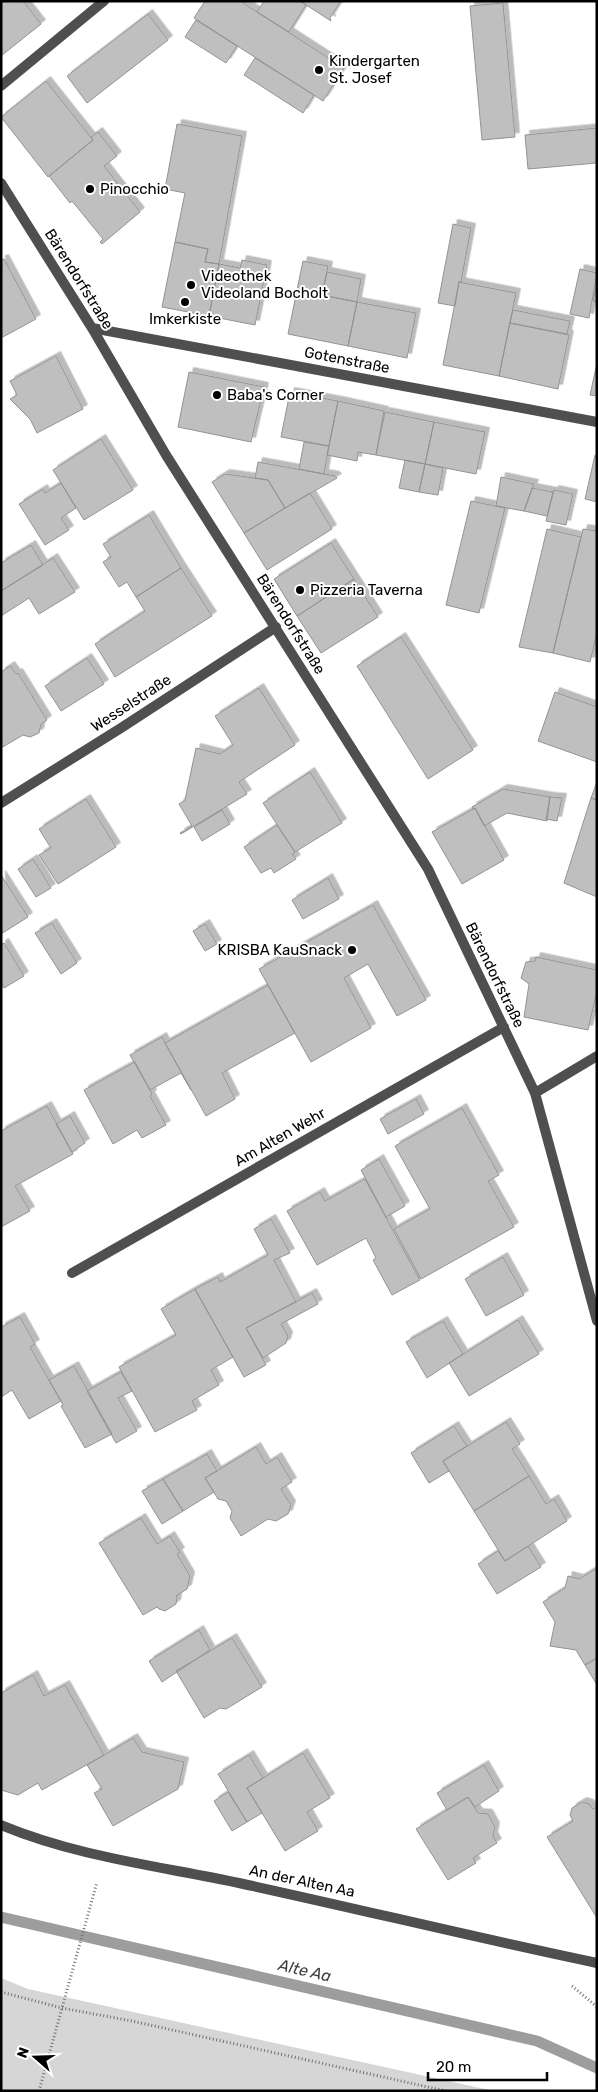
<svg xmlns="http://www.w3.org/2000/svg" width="598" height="2092" viewBox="0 0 598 2092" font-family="Rubik,sans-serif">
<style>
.green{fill:#d6d6d6}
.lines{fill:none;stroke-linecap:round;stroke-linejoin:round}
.stream{stroke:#9d9d9d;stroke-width:11}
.building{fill:#bfbfbf;stroke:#939393;filter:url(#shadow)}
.path{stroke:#717171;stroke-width:3;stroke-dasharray:1 2.5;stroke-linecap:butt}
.street{stroke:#4f4f4f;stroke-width:10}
.poi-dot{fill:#000;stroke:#fff;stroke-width:2}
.labels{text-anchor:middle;stroke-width:4;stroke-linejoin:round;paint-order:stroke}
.poi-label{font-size:15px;fill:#000;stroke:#fff;text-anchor:start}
.street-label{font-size:15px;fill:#000;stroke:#fff}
.water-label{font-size:16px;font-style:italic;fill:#3e3e3e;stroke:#fff}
</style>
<defs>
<filter id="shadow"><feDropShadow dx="4.5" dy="-4.5" stdDeviation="0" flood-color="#0004"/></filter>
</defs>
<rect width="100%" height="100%" fill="#fff"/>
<path class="green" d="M1,1978L28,1989L494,2091H1Z"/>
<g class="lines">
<path class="stream" d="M1,1917L537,2041L597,2068"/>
</g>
<path class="building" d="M1,1H23L41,24L1,56Z
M205,1H240L344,68L323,101L194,18Z
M264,1H300L306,5L289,32L257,12Z
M300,1H341L330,18L331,21Z
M503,3L515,137L482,140L470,6Z
M148,14L168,40L87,103L67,76Z
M196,20L237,46L226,63L185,37Z
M255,58L314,95L303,113L244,75Z
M46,81L93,140L48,177L1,117Z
M177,124L242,136L219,264L205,262L208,249L175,242L185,193L165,189Z
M597,128V163L528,169L525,135Z
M98,132L117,156L104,166L140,212L102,244L100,242L103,239L72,201L70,203L49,176L93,140L91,137Z
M453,224L471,228L461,282H459L455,306L438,303Z
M175,242L208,249L205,262L219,264L209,316L162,307Z
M4,259L36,319L1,338V260Z
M242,260L267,265L255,325L209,316L219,264L240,268Z
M303,261L328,266L322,295L357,302L348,346L288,334Z
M580,269L597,273L589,318L570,314Z
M327,272L361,279L357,302L322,295Z
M459,282L516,293L499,376L443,365Z
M597,282V302L593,301Z
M357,302L416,313L407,358L348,346Z
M513,310L570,321L567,334L510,323Z
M510,323L569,335L558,389L499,376Z
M56,356L83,409L37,433L30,419L10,399L17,395L10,381Z
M597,363V396L590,395Z
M189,372L264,387L251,442L178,427Z
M290,392L338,401L329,446L281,437Z
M338,401L384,411L376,455L358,452L357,461L327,455Z
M385,412L434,422L425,464L376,455Z
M434,422L485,432L476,474L425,464Z
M101,439L133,490L84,520L53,470Z
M304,442L329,446L324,474L299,469Z
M595,455H597V502L585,499Z
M405,460L425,464L419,492L399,488Z
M258,462L335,476L337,478L285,508L268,480L255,478Z
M425,464L443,468L438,495L419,492Z
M225,474L268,480L285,508L244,533L212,482Z
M501,477L534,484L524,511L496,506Z
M61,483L76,508L61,518L69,530L45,545L19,504L43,489L45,493Z
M532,488L553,492L547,516L524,511Z
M554,490L573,494L566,525L546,521Z
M310,493L332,529L267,570L244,533Z
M471,501L505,508L479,613L446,605Z
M149,515L181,568L136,597L127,582L119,587L103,562L111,557L103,544Z
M547,529L581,537L553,653L519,647Z
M583,529L597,531V633L590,662L553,653Z
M331,543L354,579L297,616L274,579Z
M31,545L43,565L1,591V563Z
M53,558L75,592L39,614L29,598L1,616V591Z
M181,568L212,616L115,677L95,644L145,611L136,597Z
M354,579L378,617L321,653L297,616Z
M401,637L473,750L428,779L357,666Z
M87,658L104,684L61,711L45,686Z
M10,666L16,674L18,673L47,720L41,724L39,733L30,737L23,735L1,748V672Z
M259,688L295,745L239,782L247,794L181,834L180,833L192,826L179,804L185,800L196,748L220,754L233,745L215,716Z
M555,692L597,707V762L538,741Z
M310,772L342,823L295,852L263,803Z
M597,782V800L591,798Z
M503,789L550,797L547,821L507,813L484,826L475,808L473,809L472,807Z
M550,797L562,798L557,821L546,819Z
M591,798L597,800V897L564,883Z
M86,799L116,847L58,884L39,855L51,848L39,829Z
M475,808L504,860L462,884L432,832Z
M222,810L230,824L202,841L194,827Z
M277,825L295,852L292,854L296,859L274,873L271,868L261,873L244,847Z
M33,859L51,888L36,897L18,869Z
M1,875L28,917L1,934Z
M328,878L339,899L303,919L292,900Z
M373,905L426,1000L397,1016L368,964L344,978L371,1028L311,1062L259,969Z
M52,923L77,963L61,974L35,933Z
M205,924L217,944L205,951L193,931Z
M4,943L24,976L4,988L1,983V945Z
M536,957L597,970V991L588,1030L524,1017L529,984L521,978L526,962L535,961Z
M268,985L295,1033L222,1073L235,1099L206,1116L165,1043Z
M162,1037L165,1043L191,1090L181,1073L150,1090L130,1055Z
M135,1062L150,1090L152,1094L150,1096L166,1125L142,1138L137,1130L113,1144L84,1090Z
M416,1099L424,1114L388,1134L380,1119Z
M47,1106L73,1154L15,1186L30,1211L1,1227V1131Z
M462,1108L499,1175L488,1181L514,1227L421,1279L394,1229L430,1209L395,1146Z
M70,1116L85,1143L72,1152L56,1124Z
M379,1159L405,1206L386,1217L361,1170Z
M365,1179L420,1280L392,1295L373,1260L376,1258L366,1238L317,1265L287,1211L320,1192L325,1201Z
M271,1219L290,1253L274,1260L296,1302L246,1328L266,1365L244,1377L195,1289L218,1277L220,1282L268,1255L254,1229Z
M503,1257L524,1295L486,1316L465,1279Z
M195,1289L233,1357L211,1370L219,1385L192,1401L197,1410L155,1432L119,1367L176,1335L161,1309Z
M312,1293L318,1304L281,1324L288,1336L286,1343L263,1358L246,1328Z
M20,1317L35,1344L30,1347L61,1401L29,1419L12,1390L1,1397V1327Z
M518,1320L539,1354L469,1396L449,1363Z
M443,1321L463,1354L427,1378L406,1342Z
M74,1366L112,1434L85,1448L61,1406L63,1405L49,1380Z
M121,1372L132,1391L118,1398L137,1431L116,1443L87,1391Z
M506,1422L520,1444L512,1449L529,1476L474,1511L443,1461Z
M454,1426L467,1446L443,1461L449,1471L429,1483L411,1453Z
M256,1447L266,1464L277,1457L292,1482L281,1489L291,1505L288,1514L276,1521L268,1519L241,1536L230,1518L232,1511L226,1501L218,1499L205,1478Z
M207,1454L217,1471L205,1478L214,1492L183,1511L163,1479Z
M529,1476L546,1504L554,1499L567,1521L505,1561L474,1511Z
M163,1479L183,1511L162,1524L142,1491Z
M141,1518L157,1544L170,1536L180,1552L177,1554L190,1576L187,1589L176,1596L177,1598L176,1604L165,1611L159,1609L157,1607L143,1615L99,1543Z
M528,1546L541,1567L497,1594L478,1564L498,1551L505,1561Z
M597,1568V1658L585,1665L576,1650L550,1646L555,1622L543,1602L565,1588L568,1576L579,1579Z
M199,1630L210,1650L162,1682L149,1661Z
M232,1638L262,1687L226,1709L220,1708L204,1718L176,1671Z
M597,1658V1685L585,1665Z
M33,1675L44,1696L65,1685L104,1755L42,1790L38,1783L18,1795L1,1790V1693Z
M133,1738L142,1752L184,1762L178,1789L113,1826L94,1793L102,1789L87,1765Z
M303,1753L330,1798L307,1812L318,1831L285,1851L247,1788Z
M249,1755L263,1778L247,1788L262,1813L247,1822L218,1774Z
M484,1765L499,1791L475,1807L468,1797L447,1810L437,1793Z
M228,1792L247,1822L232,1831L214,1801Z
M468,1797L478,1813L488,1814L495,1827L493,1836L497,1843L473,1858L476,1863L448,1880L416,1829Z
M582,1802L589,1804L593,1809L597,1807V1918L547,1837L573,1821L570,1815L572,1808Z"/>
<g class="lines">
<path class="path" d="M572,1986L597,2007
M1,1992L62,2008L132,2021L446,2091
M39,2091L97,1882"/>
<path class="street" d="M1,86L104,1
M1,183L92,328L166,455L428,869L535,1093L597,1321
M92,328L597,422
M1,803L121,728L276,627
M535,1093L597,1056
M72,1273L504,1027
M1,1825C78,1857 159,1866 239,1883C359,1909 477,1938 597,1963"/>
</g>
<g class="poi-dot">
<circle cx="319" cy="70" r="5"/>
<circle cx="90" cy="189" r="5"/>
<circle cx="191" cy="285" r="5"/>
<circle cx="185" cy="302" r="5"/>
<circle cx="217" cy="395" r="5"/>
<circle cx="300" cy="590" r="5"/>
<circle cx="352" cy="950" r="5"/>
</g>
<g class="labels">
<g class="poi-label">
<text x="329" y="66">Kindergarten<tspan x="329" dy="17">St. Josef</tspan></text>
<text x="100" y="194">Pinocchio</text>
<text x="201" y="281">Videothek<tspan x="201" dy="17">Videoland Bocholt</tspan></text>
<text x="185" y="324" text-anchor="middle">Imkerkiste</text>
<text x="227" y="400">Baba's Corner</text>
<text x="310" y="595">Pizzeria Taverna</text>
<text x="342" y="955" text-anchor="end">KRISBA KauSnack</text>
</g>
<g class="street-label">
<text transform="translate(79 279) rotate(58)" y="5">Bärendorfstraße</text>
<text transform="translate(347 360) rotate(11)" y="5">Gotenstraße</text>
<text transform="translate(291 624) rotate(58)" y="5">Bärendorfstraße</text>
<text transform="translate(131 703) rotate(-33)" y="5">Wesselstraße</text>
<text transform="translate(495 975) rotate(64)" y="5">Bärendorfstraße</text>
<text transform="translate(280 1137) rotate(-30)" y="5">Am Alten Wehr</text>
<text transform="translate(302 1881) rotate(12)" y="5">An der Alten Aa</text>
</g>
<g class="water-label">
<text transform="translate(305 1970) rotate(13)" y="6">Alte Aa</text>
</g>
</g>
<rect width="598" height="2092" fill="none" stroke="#000000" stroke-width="5"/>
<g transform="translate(35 2057) rotate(290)" stroke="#ffffff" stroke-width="4" paint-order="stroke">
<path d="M0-4L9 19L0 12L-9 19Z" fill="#000000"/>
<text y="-8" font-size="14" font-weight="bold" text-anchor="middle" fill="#000000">N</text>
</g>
<path d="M428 2072v8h119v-8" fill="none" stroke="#000000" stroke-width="2.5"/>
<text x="436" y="2072" font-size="15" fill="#000000" stroke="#ffffff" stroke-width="4" paint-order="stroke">20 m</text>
</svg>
